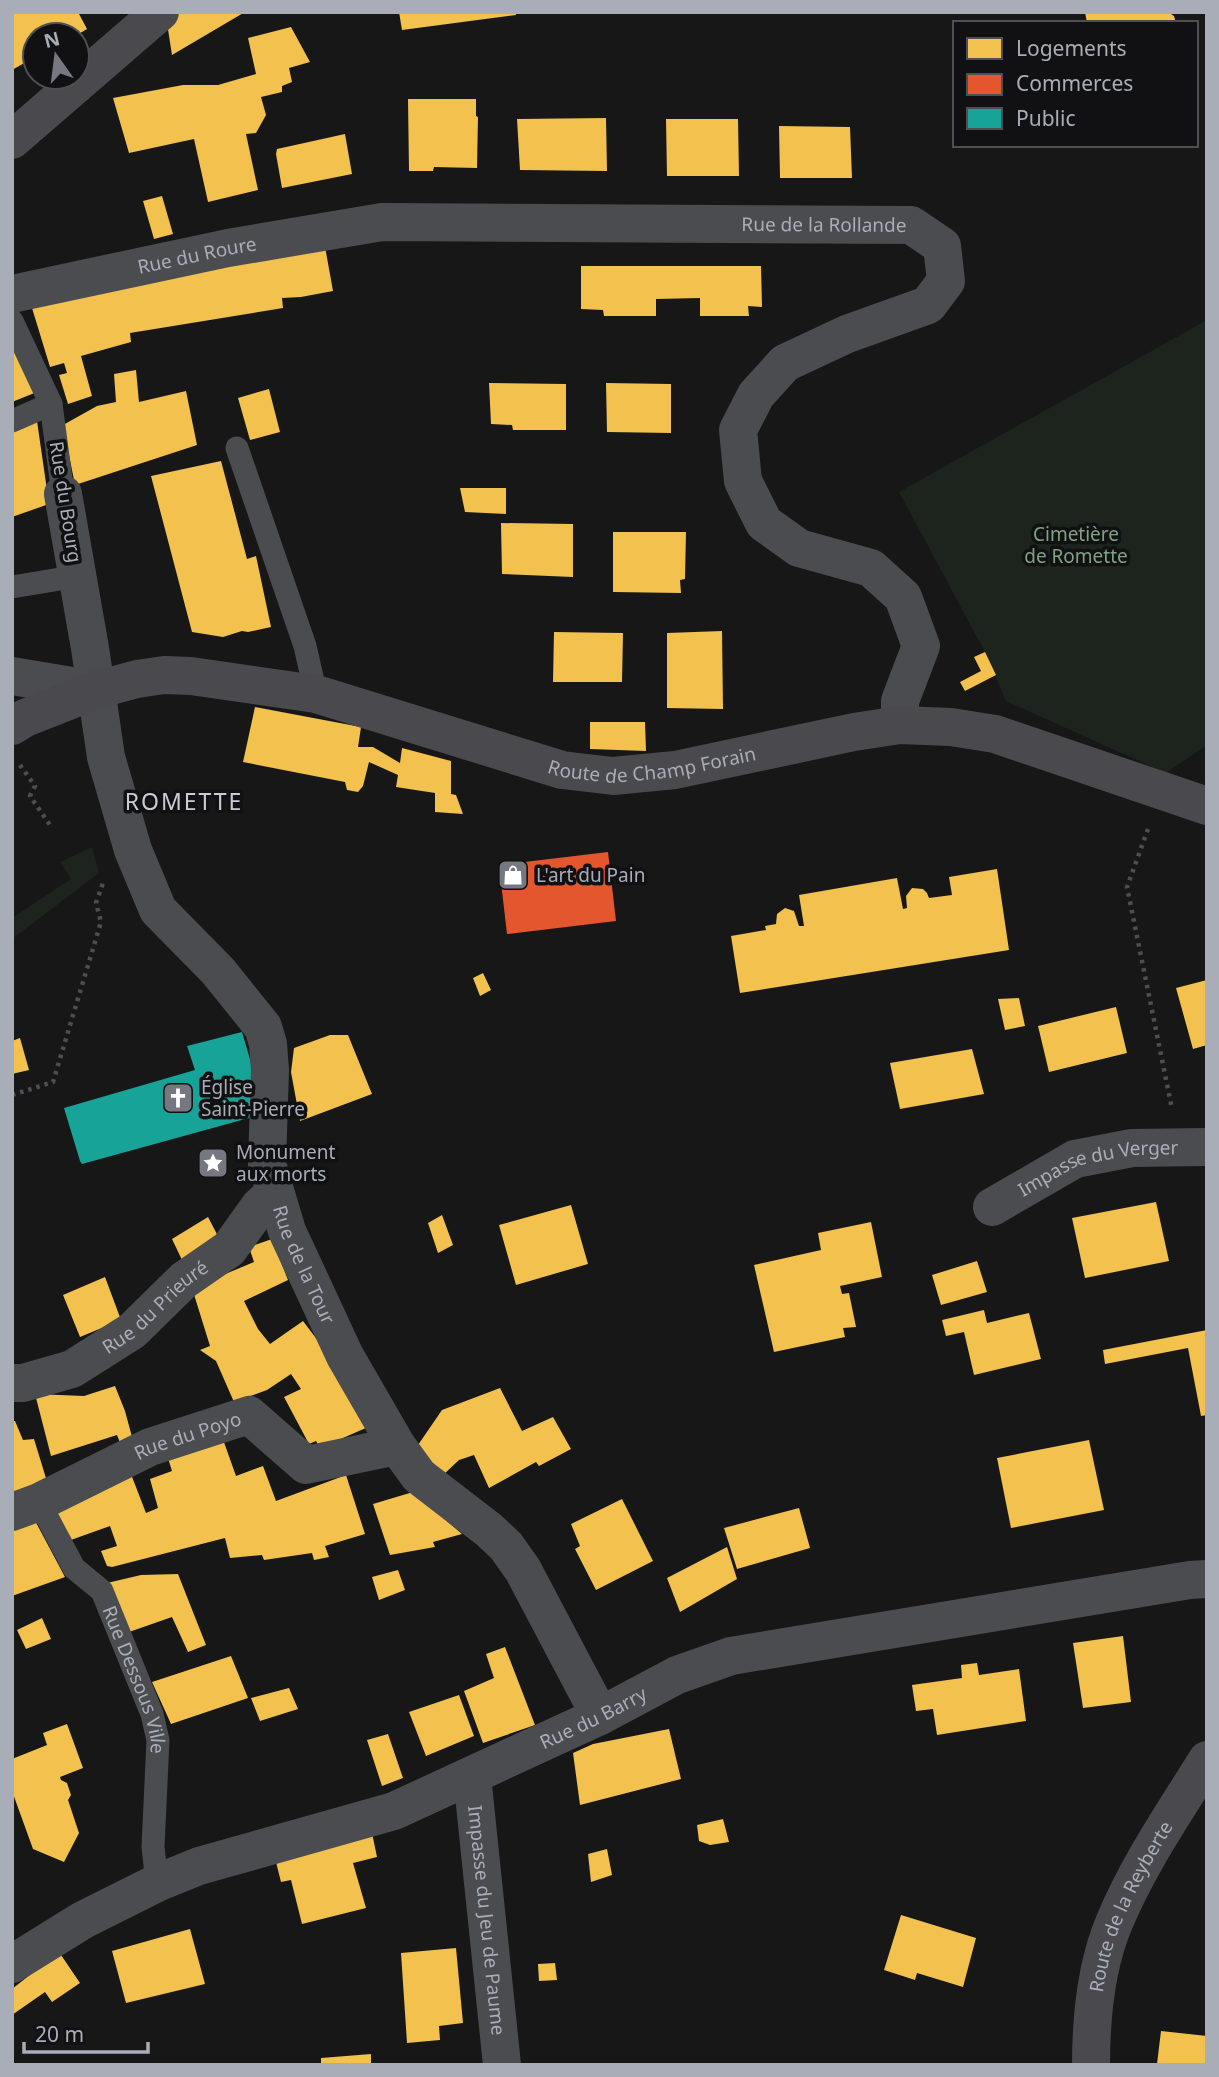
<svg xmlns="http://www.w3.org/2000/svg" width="1219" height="2077" viewBox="0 0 1219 2077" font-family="'Noto Sans',sans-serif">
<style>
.green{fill:#1d241e}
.homes{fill:#f2c14e}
.shops{fill:#e4572e}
.public{fill:#17a398}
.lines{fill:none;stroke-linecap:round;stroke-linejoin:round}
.path{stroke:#4d4e52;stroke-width:4.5;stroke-dasharray:3.5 5;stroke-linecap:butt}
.lane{stroke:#4b4c50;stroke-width:23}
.street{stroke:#4b4c50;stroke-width:38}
.secondary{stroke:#4a4a4e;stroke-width:38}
.labels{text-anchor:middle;stroke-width:7;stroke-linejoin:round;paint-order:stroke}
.street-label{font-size:19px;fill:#a8adb8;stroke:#111113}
.park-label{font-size:19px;fill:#7fa381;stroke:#111113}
.poi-label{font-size:19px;fill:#a8adb8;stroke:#111113;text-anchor:start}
.quarter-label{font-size:23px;letter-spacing:2px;fill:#c9ccd4;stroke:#111113}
</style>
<rect width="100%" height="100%" fill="#171717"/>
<path class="green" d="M1207,320V745L1166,773L1006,701L985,652L899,492Z
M92,847L99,873L12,939V918L71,879L60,862Z"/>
<path class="homes" d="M12,12H78L87,29L77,35H35V57L12,70Z
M181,12H245L172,55L167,23Z
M399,12H515L516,15L402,30Z
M1085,12H1168L1174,16L1176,23H1087Z
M291,27L310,62L289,68L292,82L282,86V92L261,97L266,115L256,133L246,134L258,190L208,202L194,139L129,153L113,98L183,85H218L256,74L248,38Z
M408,99H476V116L478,117L477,168L434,167L433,171H409Z
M606,118L607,171L520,170L517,119Z
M666,119H738L739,176H667Z
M779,126L850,127L852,178H780Z
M345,134L352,174L282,188L276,154L277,149Z
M162,196L173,234L154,239L143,201Z
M324,241L333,291L301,297L282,298L283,308L130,333L131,342L81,356L92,396L68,404L59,375L67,373L64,363L50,367L32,308Z
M581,266H761L762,307L748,306L749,316H700V298L656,299V316H604L603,310L581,309Z
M12,344L37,392L12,402Z
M136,370L139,402L186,391L197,445L75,485L63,425L97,406L116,402L114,374Z
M489,383L566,384V430H513L512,425L491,424Z
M606,383L671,384V433L607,432Z
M269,389L280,432L250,440L238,398Z
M37,421L49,504L12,517V432Z
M221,461L247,559L256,556L271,627L248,632L242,631L223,637L192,632L151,476Z
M460,488H506V514L465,512Z
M501,523L573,524V577L502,574Z
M613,532H686L685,579L680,580L681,593L613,592Z
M722,631L723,709L667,708V633Z
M554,632L623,633L622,682H553Z
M985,652L996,675L965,691L960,682L981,671L974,657Z
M255,707L361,727L358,747H373L400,763L402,748L451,761V794L456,795L463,814L435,812V793L396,787L398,775L369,762L363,786L358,792L347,790L345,782L243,762Z
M590,722H645L646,751L590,749Z
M997,869L1009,950L740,993L731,936L766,930L765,926L776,924L777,914L785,908L794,911L799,926H804L799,895L897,878L903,909L907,908L906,896L912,888L923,889L927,893L929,898L952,895L949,877Z
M483,973L491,990L480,996L473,978Z
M1207,980V1045L1193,1049L1176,988Z
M1019,998L1025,1026L1005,1030L998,999Z
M1116,1007L1127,1053L1049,1072L1038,1026Z
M330,1035H348L372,1094L300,1121L291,1072L294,1048Z
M20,1038L29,1070L12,1074V1041Z
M972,1049L984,1094L900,1109L890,1063Z
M1156,1202L1169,1261L1085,1278L1072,1218Z
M571,1205L588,1264L516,1285L499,1225Z
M442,1215L453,1245L438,1253L428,1223Z
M208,1217L220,1240L182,1260L172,1239Z
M871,1222L882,1277L840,1286L842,1294L849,1293L856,1327L843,1328L845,1337L774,1352L754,1265L821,1250L818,1233Z
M272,1239L288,1280L244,1301L258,1329L270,1344L303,1321L340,1370L375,1424L320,1448L316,1441L309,1444L284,1397L301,1389L291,1374L267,1390L234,1402L216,1361L200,1350L210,1346L192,1288L254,1262L249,1247Z
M977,1261L987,1292L941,1305L932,1275Z
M105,1277L121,1320L80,1337L63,1295Z
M984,1310L987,1323L1029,1313L1041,1359L974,1375L964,1332L946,1336L942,1320Z
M1207,1330V1415L1201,1416L1188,1348L1105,1364L1103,1350Z
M115,1386L125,1411L135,1448L123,1450L117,1435L51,1456L35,1394L84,1396Z
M500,1388L522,1431L553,1417L571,1449L539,1466L536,1462L489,1488L474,1455L459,1460L442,1476L418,1445L442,1410Z
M12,1421H15L23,1440L34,1439L49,1488L12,1503Z
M220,1431L236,1476L263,1466L276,1501L346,1475L365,1534L325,1546L329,1557L314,1560L312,1553L264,1560L262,1555L230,1558L225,1538L112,1567L107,1566L101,1551L117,1546L110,1526L68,1541L52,1506L129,1469L146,1513L158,1508L150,1479L172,1471L166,1452Z
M1089,1440L1104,1510L1011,1528L997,1458Z
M413,1492L462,1534L433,1542L435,1547L390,1555L373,1504Z
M622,1499L653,1561L596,1590L575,1549L580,1546L571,1524Z
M799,1508L810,1548L737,1569L724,1528Z
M32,1515L65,1577L12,1596V1522Z
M727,1547L737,1579L680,1612L667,1578Z
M398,1570L405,1590L379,1600L372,1577Z
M178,1574L206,1645L188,1652L172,1617L129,1632L107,1583L141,1575Z
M42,1618L51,1639L26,1649L17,1630Z
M1123,1636L1131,1702L1083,1708L1073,1643Z
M505,1647L535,1725L483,1743L464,1691L494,1678L486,1654Z
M231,1656L248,1698L171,1724L152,1682Z
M977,1663L979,1675L1019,1669L1026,1721L937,1735L933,1709L916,1711L912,1685L962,1678L961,1665Z
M289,1688L298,1709L260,1721L251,1698Z
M459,1695L474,1736L426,1756L409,1712Z
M67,1724L83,1768L60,1777L61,1780L67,1783L71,1795L68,1800L79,1833L64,1862L33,1849L12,1791V1759L47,1745L43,1733Z
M669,1729L681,1779L580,1805L573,1753L593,1744Z
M388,1734L403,1778L382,1786L367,1740Z
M723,1819L729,1842L710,1845L699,1841L697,1825Z
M372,1833L377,1857L353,1863L366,1908L302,1924L291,1880L281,1882L275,1858Z
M607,1849L612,1875L591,1882L588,1854Z
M901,1915L976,1938L963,1987L917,1973L915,1980L884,1970Z
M190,1929L205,1984L126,2003L112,1951Z
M456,1948L463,2023L439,2026L440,2040L407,2043L401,1953Z
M59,1952L80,1983L52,2002L45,1992L12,2015V1989Z
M555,1963L557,1980L539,1981L538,1964Z
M1161,2031L1207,2036V2065L1157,2064Z
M371,2054V2065H321V2058Z"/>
<path class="shops" d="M608,852L616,921L507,934L499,865Z"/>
<path class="public" d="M242,1032L259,1090L249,1118L82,1164L80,1161L64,1108L195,1070L187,1046Z"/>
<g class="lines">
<path class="path" d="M20,765L35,786L30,796L52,828
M1148,829L1127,887L1172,1109
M12,1095L53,1082L101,922L96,903L103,883"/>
<g class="lane">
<path d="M12,321L51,404L63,494"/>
<path d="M12,421L51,404"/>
<path d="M237,448L305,646L316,694"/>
<path d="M12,587L78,576"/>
<path id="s1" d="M39,1502L74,1568L102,1591L152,1714L158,1740L153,1847L157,1883"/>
</g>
<g class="street">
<path id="s2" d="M12,294L228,248L382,222L911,225L942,246L946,281L928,305L847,334L785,363L756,395L738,430L743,481L764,523L799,548L871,568L903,597L921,646L900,701V725"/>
<path id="s3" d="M63,494L90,648L106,757L133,850L158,910L218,971L263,1027L268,1044L270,1070L267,1164L287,1231L345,1356L397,1446L419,1476L489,1530L506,1546L523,1570L600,1716"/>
<path d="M12,676L96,690"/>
<path id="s4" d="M992,1207L1075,1159L1132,1148L1207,1147"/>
<path id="s5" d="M12,1383H23L72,1369L132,1331L184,1280L229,1249L259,1207L274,1193"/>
<path id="s6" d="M12,1512L39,1502L150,1447L249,1415L306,1465L397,1446"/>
<path id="s7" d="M472,1776L502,2065"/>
<path id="s8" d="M12,1964L83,1920L157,1883L199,1866L394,1811L600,1716L677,1675L731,1656L1190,1580L1207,1579"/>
</g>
<g class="secondary">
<path d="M12,140L160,12"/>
<path id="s9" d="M12,726L25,718L96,690L137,679L164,675L191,676L316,694L562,770L613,776L675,770L854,732L900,725L951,727L995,734L1207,806"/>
<path id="s10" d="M1091,2065C1091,2018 1096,1966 1114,1923C1138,1865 1174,1813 1207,1760"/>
</g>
</g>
<defs>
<g id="shop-square" transform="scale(1.575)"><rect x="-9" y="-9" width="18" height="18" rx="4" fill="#757880" stroke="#111113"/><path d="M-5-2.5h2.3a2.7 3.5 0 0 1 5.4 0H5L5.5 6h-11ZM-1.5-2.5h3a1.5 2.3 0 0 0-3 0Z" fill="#fff"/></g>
<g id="church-square" transform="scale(1.575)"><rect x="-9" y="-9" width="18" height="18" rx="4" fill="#757880" stroke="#111113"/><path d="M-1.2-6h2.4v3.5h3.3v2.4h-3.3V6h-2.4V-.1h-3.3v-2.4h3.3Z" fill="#fff"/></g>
<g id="sight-square" transform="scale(1.575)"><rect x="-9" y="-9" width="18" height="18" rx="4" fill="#757880" stroke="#111113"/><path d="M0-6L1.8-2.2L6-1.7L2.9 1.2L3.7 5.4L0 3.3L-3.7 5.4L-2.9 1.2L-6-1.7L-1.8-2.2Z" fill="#fff"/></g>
</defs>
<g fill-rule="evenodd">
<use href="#shop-square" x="513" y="875"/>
<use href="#church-square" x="178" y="1098"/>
<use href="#sight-square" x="213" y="1163"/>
</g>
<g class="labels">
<g class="street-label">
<text dy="7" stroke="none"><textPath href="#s2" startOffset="819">Rue de la Rollande</textPath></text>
<text dy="7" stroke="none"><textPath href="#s2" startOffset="189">Rue du Roure</textPath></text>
<text transform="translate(66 502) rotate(81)" y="7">Rue du Bourg</text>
<text dy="7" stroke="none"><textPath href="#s9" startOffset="663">Route de Champ Forain</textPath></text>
<text dy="7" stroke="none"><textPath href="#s4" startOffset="116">Impasse du Verger</textPath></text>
<text dy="7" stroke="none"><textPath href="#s3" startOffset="831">Rue de la Tour</textPath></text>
<text dy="7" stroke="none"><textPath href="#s5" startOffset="166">Rue du Prieuré</textPath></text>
<text dy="7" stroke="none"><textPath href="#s6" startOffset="192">Rue du Poyo</textPath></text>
<text dy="7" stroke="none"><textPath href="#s1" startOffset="206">Rue Dessous Ville</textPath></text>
<text dy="7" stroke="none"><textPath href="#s8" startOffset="634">Rue du Barry</textPath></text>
<text dy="7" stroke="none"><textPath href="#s10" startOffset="166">Route de la Reyberte</textPath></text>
<text dy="7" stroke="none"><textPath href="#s7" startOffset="145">Impasse du Jeu de Paume</textPath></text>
</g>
<g class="park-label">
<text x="1076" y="541">Cimetière<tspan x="1076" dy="22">de Romette</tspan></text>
</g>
<g class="poi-label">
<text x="536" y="882">L'art du Pain</text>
<text x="201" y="1094">Église<tspan x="201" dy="22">Saint-Pierre</tspan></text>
<text x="236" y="1159">Monument<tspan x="236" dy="22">aux morts</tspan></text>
</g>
<g class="quarter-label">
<text x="184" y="810">ROMETTE</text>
</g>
</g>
<rect width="1219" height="2077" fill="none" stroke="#a8adb8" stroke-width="28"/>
<rect x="953" y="21" width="245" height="126" fill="#111113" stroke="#4d4f55" stroke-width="2"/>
<rect x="967" y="38" width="35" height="21" fill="#f2c14e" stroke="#4d4f55" stroke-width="2"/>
<text x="1016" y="56" font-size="21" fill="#a8adb8">Logements</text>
<rect x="967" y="74" width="35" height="21" fill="#e4572e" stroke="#4d4f55" stroke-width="2"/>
<text x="1016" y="91" font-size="21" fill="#a8adb8">Commerces</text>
<rect x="967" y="108" width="35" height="21" fill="#17a398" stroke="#4d4f55" stroke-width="2"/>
<text x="1016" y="126" font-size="21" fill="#a8adb8">Public</text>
<g transform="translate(56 56) rotate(346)"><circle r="33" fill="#111113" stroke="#4d4f55" stroke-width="2"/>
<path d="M0-5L12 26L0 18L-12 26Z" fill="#757880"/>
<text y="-10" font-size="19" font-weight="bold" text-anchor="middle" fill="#a8adb8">N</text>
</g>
<path d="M24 2042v10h124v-10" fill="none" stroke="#a8adb8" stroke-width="3.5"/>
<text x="35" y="2042" font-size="21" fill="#a8adb8" stroke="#111113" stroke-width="5" paint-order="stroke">20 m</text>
</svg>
